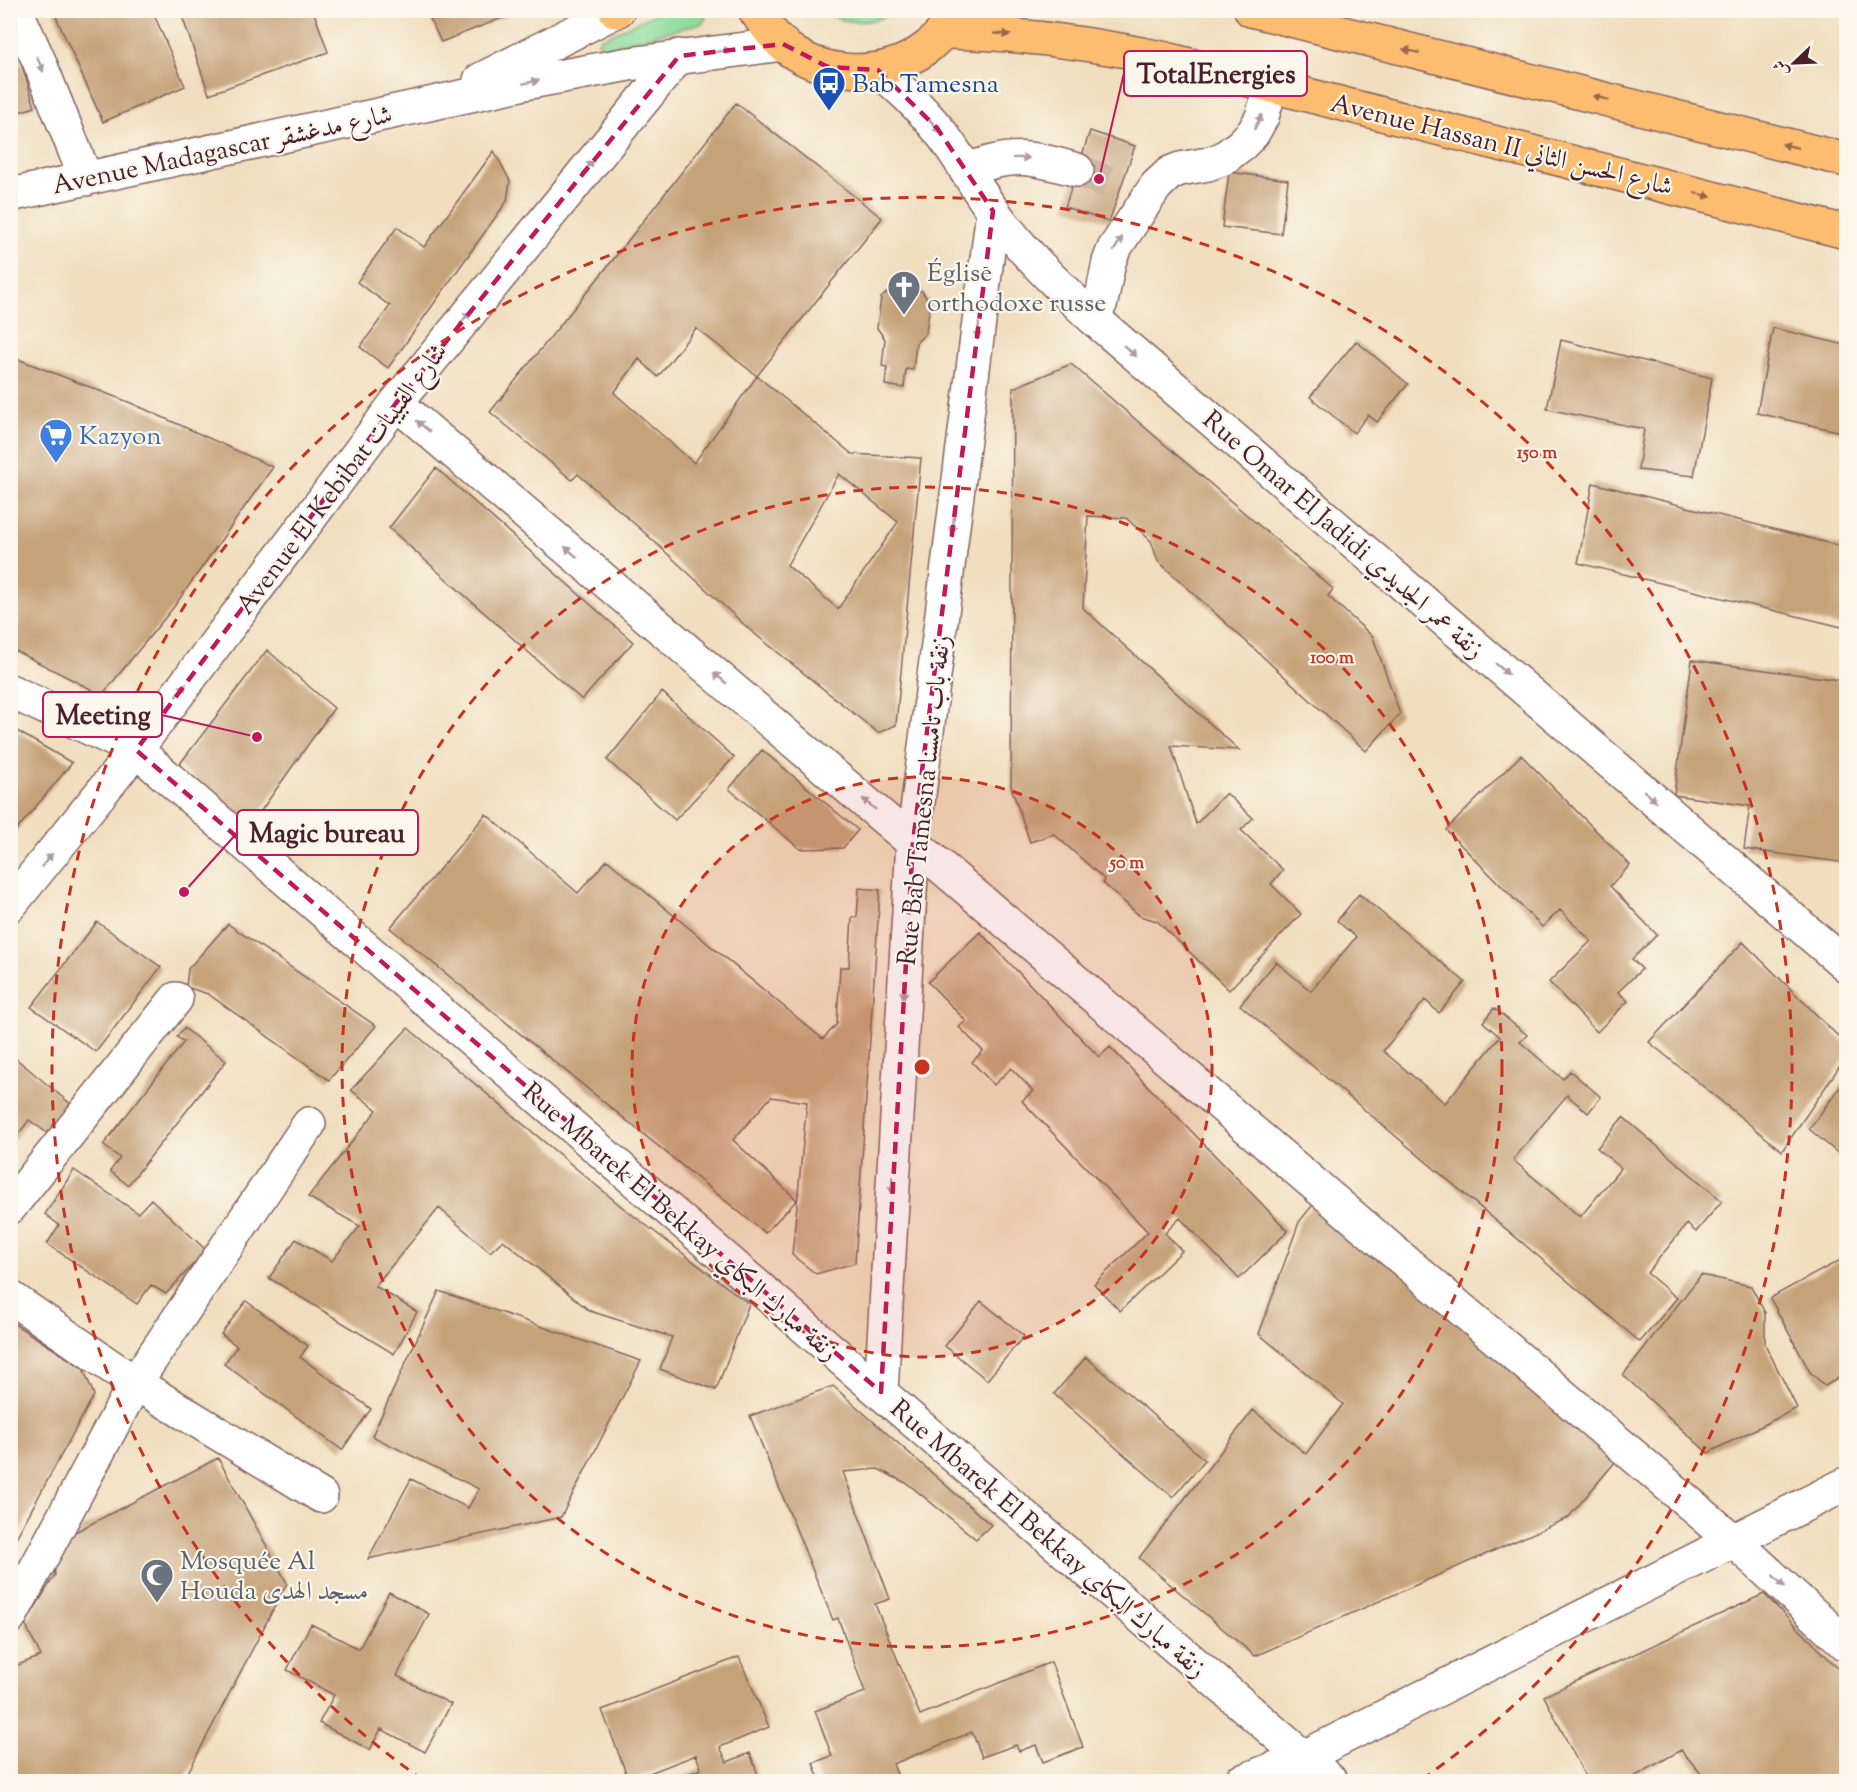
<svg xmlns="http://www.w3.org/2000/svg" width="1857" height="1792" viewBox="0 0 1857 1792" font-family="'Sorts Mill Goudy',Amiri,serif">
<style>
.green{fill:#8cdc9b;stroke:#6b7e63;stroke-width:1.5}
.building{fill:#c6a279;fill-rule:evenodd}
.lines{fill:none;stroke-linecap:round;stroke-linejoin:round}
.minor-tunnel{stroke:#cfb8a1;stroke-width:33;stroke-dasharray:33 16;stroke-linecap:butt}
.minor-casing{stroke:#84625e;stroke-width:36}
.major-casing{stroke:#84625e;stroke-width:36}
.minor{stroke:#fff;stroke-width:33}
.major{stroke:#fcbd6f;stroke-width:33}
.oneway{fill:#9a664a}
.oneway2{fill:#ae9aa0}
.marked{fill:none;stroke:#c2185b;stroke-width:4.5;stroke-dasharray:12 8;stroke-linejoin:round}
.ring{fill:none;stroke:#c8321e;stroke-width:3;stroke-dasharray:10 8}
.labels{text-anchor:middle;stroke-width:4.5;stroke-linejoin:round;paint-order:stroke}
.transit-label{font-size:26px;fill:#164399;stroke:#fbf7ec;text-anchor:start}
.street-label{font-size:26px;fill:#4a1f2b;stroke:#fbf7ec}
.worship-label{font-size:26px;fill:#5b616d;stroke:#fbf7ec;text-anchor:start}
.shop-label{font-size:26px;fill:#366cbe;stroke:#fbf7ec;text-anchor:start}
.centre{fill:#c8321e;stroke:#fbf7ec;stroke-width:3}
.ring-label{font-size:18px;text-anchor:middle;font-weight:bold;fill:#c8321e;stroke:#fbf7ec;stroke-width:4.5;stroke-linejoin:round;paint-order:stroke}
.leader{fill:none;stroke:#c2185b;stroke-width:2}
.callout-dot{fill:#c2185b;stroke:#fbf7ec;stroke-width:2}
.callout{fill:#fbf7ec;stroke:#c2185b;stroke-width:2}
.callout-label{font-size:27px;text-anchor:middle;font-weight:bold;fill:#4a1f2b}
</style>
<rect width="100%" height="100%" fill="#fbf7ec"/>
<filter id="ink" filterUnits="userSpaceOnUse"><feTurbulence type="fractalNoise" baseFrequency=".0167" numOctaves="2"/><feDisplacementMap in="SourceGraphic" scale="12" xChannelSelector="R" yChannelSelector="G"/><feConvolveMatrix kernelMatrix="1 2 1 2 8 2 1 2 1" color-interpolation-filters="sRGB"/></filter>
<filter id="wash" filterUnits="userSpaceOnUse"><feTurbulence type="fractalNoise" baseFrequency=".008" numOctaves="4" result="noise"/><feDisplacementMap in="SourceGraphic" scale="24" xChannelSelector="R" yChannelSelector="G"/><feGaussianBlur stdDeviation="1.35" result="paint"/><feColorMatrix in="noise" values="0 0 0 0 0 0 0 0 0 0 0 0 0 0 0 0 0 1.4 0 .05"/><feComposite in="paint" operator="in"/></filter>
<g filter="url(#wash)">
<rect width="100%" height="100%" fill="#f0debe"/>
<path class="green" d="M664,10L703,11L706,18L702,23L601,49L598,40Z
M823,11H896C873,24 846,26 823,11Z"/>
<g id="blocks">
<path class="building" d="M53,10H152L185,86L103,122Z
M180,10H313L328,52L209,94Z
M426,10H520V11L441,42Z
M14,41L35,107L10,115V42Z
M736,103L882,218L757,376L696,328L658,377L639,359L614,393L694,463L757,376L852,454L921,458L896,725L878,733L750,630L645,533L578,474L572,480L490,412L612,261ZM839,474L898,522L838,609L787,565Z
M1090,131L1135,146L1109,222L1065,207Z
M494,151L510,181L507,201L388,368L360,347L390,306L357,282L397,227L424,247Z
M1229,172L1288,180L1281,234L1222,227Z
M892,288L922,291L930,304L926,333L916,343L913,370L906,369L904,388L885,385L887,367L882,366L885,339L877,328L881,298Z
M1773,328L1846,345V433L1757,413Z
M1561,340L1712,378L1694,476L1638,470L1644,429L1547,409Z
M1356,341L1408,384L1377,422L1368,415L1354,433L1310,397Z
M10,356L131,403L273,467L173,608L102,695L10,648Z
M1071,364L1333,589L1328,596L1373,637L1400,714L1366,751L1158,561L1151,541L1126,518L1088,516L1083,608L1239,750L1171,746L1196,824L1226,793L1253,818L1241,830L1283,870L1271,884L1301,914L1229,990L1157,921L1140,916L1103,883L1104,879L1054,834L1030,842L1011,787L1013,388Z
M436,468L633,642L582,700L389,528Z
M1593,483L1844,547L1846,540V628L1578,563Z
M267,650L334,708L248,829L179,765Z
M1692,660L1846,681V863L1744,849L1750,806L1674,795Z
M662,692L734,757L675,820L607,760Z
M10,727L72,763L10,838Z
M762,750L858,830L843,848L800,849L729,789Z
M1521,755L1630,865L1610,886L1657,935L1632,959L1642,969L1618,992L1628,1001L1597,1032L1549,982L1591,941L1560,910L1542,927L1446,830Z
M486,814L578,893L607,860L823,1039L837,1024L840,967H849L852,917H857L859,888L880,890L855,1263L816,1274L792,1255L807,1102L771,1097L733,1140L797,1200L765,1233L390,928Z
M1359,894L1465,982L1439,1013L1425,1000L1383,1051L1445,1103L1500,1037L1483,1022L1494,1008L1527,1035L1520,1042L1563,1079L1570,1071L1601,1097L1588,1113L1567,1095L1513,1160L1580,1217L1621,1168L1597,1148L1623,1117L1722,1201L1696,1232L1687,1224L1647,1273L1677,1298L1640,1342L1240,1005L1276,962L1311,991L1356,937L1337,921Z
M97,922L161,967L96,1052L31,1007Z
M228,924L376,1026L329,1080L208,994L186,987L188,969Z
M980,932L1099,1057L1110,1047L1288,1231L1239,1279L1180,1218L1165,1233L1182,1251L1120,1311L1094,1284L1148,1232L1022,1101L1033,1091L1011,1068L994,1085L972,1062L983,1051L959,1027L966,1021L928,982Z
M1743,942L1846,1044V1057L1782,1151L1649,1042Z
M184,1028L226,1061L128,1185L110,1171L120,1158L103,1145L184,1042L177,1037Z
M408,1028L621,1206L749,1304L716,1390L660,1369L672,1337L590,1311L503,1240L490,1252L439,1208L375,1286L417,1312L394,1354L269,1278L296,1239L332,1261L360,1226L308,1197L377,1110L351,1090Z
M14,1057L73,1106L50,1135L29,1120L10,1145V1060Z
M1846,1079V1160L1809,1129Z
M74,1170L138,1213L151,1199L206,1250L166,1294L151,1285L137,1304L47,1244L59,1225L45,1214Z
M1316,1201L1621,1455L1568,1518L1255,1656L1139,1558L1253,1410L1306,1454L1343,1404L1259,1334L1299,1222Z
M1846,1257V1374L1825,1386L1810,1372L1770,1298Z
M1701,1275L1751,1286L1765,1313V1344L1797,1408L1708,1453L1623,1375Z
M439,1291L641,1361L561,1517L368,1559L411,1479L468,1508L479,1489L372,1436Z
M246,1301L308,1346L300,1357L371,1409L342,1450L224,1364L237,1346L221,1334Z
M981,1301L1024,1336L987,1380L945,1346Z
M10,1321L83,1368L94,1395L10,1549Z
M1086,1357L1205,1460L1173,1497L1054,1394Z
M833,1386L991,1525L976,1539L908,1484L878,1469L843,1472L890,1599L875,1604L920,1715L1051,1662L1083,1747L1043,1762L1036,1745L1019,1751L1016,1745L982,1757L972,1732L893,1764L900,1782H820L813,1763L832,1756L815,1711L865,1692L838,1618L833,1620L750,1416Z
M218,1458L287,1583L183,1782H10V1668L41,1656L25,1624L55,1575L52,1544Z
M389,1592L429,1614L397,1676L451,1704L425,1752L381,1729L370,1750L319,1723L334,1695L287,1670L311,1624L359,1649Z
M1764,1594L1846,1676V1782H1708L1681,1750L1625,1782H1588L1544,1696Z
M739,1657L769,1727L720,1747L727,1762L750,1753L758,1775L738,1782H679L678,1778L701,1769L696,1755L629,1781L602,1710Z"/>
</g>
</g>
<g filter="url(#ink)">
<use href="#blocks" fill-opacity="0" stroke="#84625e" stroke-width="1.5"/>
<g class="lines">
<path class="minor-tunnel" d="M1077,170L1121,187"/>
<g class="minor-casing">
<path id="minor" d="M16,10L39,61L86,179
M878,70C899,87 919,106 937,128C958,153 973,184 993,211C1022,251 1057,285 1093,318L1846,965
M480,80L618,10
M966,171C1010,152 1033,157 1077,170
M10,195L530,82L629,64L783,44
M1093,318L1101,302L1109,262L1114,249L1156,186L1170,173L1180,169L1208,164L1224,158L1241,145L1253,133L1262,117L1271,86
M396,403L1735,1542L1846,1644
M10,691L136,750L1332,1782
M10,905L136,750L396,403L679,56
M10,1207L176,999
M10,1297L135,1383L321,1496
M881,1392L913,842L993,211
M10,1617L135,1383L309,1124
M1240,1782L1304,1757L1846,1484"/>
</g>
<g class="major-casing">
<path id="major" d="M755,10C763,22 771,33 781,43C820,78 885,80 926,48C938,39 947,27 957,14
M1251,10L1846,160
M616,11V10
M944,32C1018,33 1090,43 1162,58L1846,232"/>
</g>
<use href="#minor" class="minor"/>
<use href="#major" class="major"/>
</g>
<defs><path id="oneway-solid" d="M-6-.8H1V-3.2L6.5 0L1 3.2V.8H-6Z" transform="scale(1.5)"/></defs>
<g class="oneway">
<use href="#oneway-solid" transform="translate(1002 34) rotate(4)"/>
<use href="#oneway-solid" transform="translate(1411 51) rotate(-166)"/>
<use href="#oneway-solid" transform="translate(1601 98) rotate(-166)"/>
<use href="#oneway-solid" transform="translate(1790 146) rotate(-166)"/>
<use href="#oneway-solid" transform="translate(1703 195) rotate(14)"/>
</g>
<g class="oneway2">
<use href="#oneway-solid" transform="translate(723 51) rotate(-7)"/>
<use href="#oneway-solid" transform="translate(40 64) rotate(67)"/>
<use href="#oneway-solid" transform="translate(531 82) rotate(-12)"/>
<use href="#oneway-solid" transform="translate(1258 122) rotate(-63)"/>
<use href="#oneway-solid" transform="translate(935 126) rotate(50)"/>
<use href="#oneway-solid" transform="translate(1021 158) rotate(1)"/>
<use href="#oneway-solid" transform="translate(588 167) rotate(-51)"/>
<use href="#oneway-solid" transform="translate(1118 244) rotate(-59)"/>
<use href="#oneway-solid" transform="translate(465 318) rotate(-51)"/>
<use href="#oneway-solid" transform="translate(978 331) rotate(97)"/>
<use href="#oneway-solid" transform="translate(1130 351) rotate(41)"/>
<use href="#oneway-solid" transform="translate(423 426) rotate(-140)"/>
<use href="#oneway-solid" transform="translate(953 525) rotate(97)"/>
<use href="#oneway-solid" transform="translate(571 552) rotate(-140)"/>
<use href="#oneway-solid" transform="translate(1502 669) rotate(41)"/>
<use href="#oneway-solid" transform="translate(720 678) rotate(-140)"/>
<use href="#oneway-solid" transform="translate(181 690) rotate(-53)"/>
<use href="#oneway-solid" transform="translate(1650 796) rotate(41)"/>
<use href="#oneway-solid" transform="translate(869 804) rotate(-140)"/>
<use href="#oneway-solid" transform="translate(47 860) rotate(-51)"/>
<use href="#oneway-solid" transform="translate(904 990) rotate(94)"/>
<use href="#oneway-solid" transform="translate(892 1185) rotate(93)"/>
<use href="#oneway-solid" transform="translate(1779 1581) rotate(43)"/>
</g>
</g>
<path class="marked" d="M783,44L828,67L878,70L937,128L993,211L913,842L881,1392L136,750L396,403L679,56Z"/>
<circle cx="922" cy="1067" r="290" fill="#c8321e" fill-opacity=".12"/>
<g class="ring">
<circle cx="922" cy="1067" r="290"/>
<circle cx="922" cy="1067" r="580"/>
<path d="M423 1780A870 870 0 1 1 1421 1780"/>
</g>
<defs>
<g id="bus-pin" transform="scale(1.725)"><path d="M0 17L-7.5 6A9.5 9.5 0 1 1 7.5 6Z" fill="#1a4fb4" stroke="#fbf7ec"/><path d="M-5-6H5V4H4V6H2V4H-2V6H-4V4H-5ZM-3.5-4V0h7V-4ZM-3.5 1.2v1.5H-2V1.2ZM2 1.2v1.5H3.5V1.2Z" fill="#fff"/></g>
<g id="church-pin" transform="scale(1.725)"><path d="M0 17L-7.5 6A9.5 9.5 0 1 1 7.5 6Z" fill="#6b7280" stroke="#fbf7ec"/><path d="M-1.2-6h2.4v3.5h3.3v2.4h-3.3V6h-2.4V-.1h-3.3v-2.4h3.3Z" fill="#fff"/></g>
<g id="supermarket-pin" transform="scale(1.725)"><path d="M0 17L-7.5 6A9.5 9.5 0 1 1 7.5 6Z" fill="#3f7fe0" stroke="#fbf7ec"/><path d="M-6-5.5h2.5l.6 2H6L4.5 2H-2.5L-4.4-4H-6ZM-1.5 3.2a1.3 1.3 0 1 0 .1 0ZM3 3.2a1.3 1.3 0 1 0 .1 0Z" fill="#fff"/></g>
<g id="mosque-pin" transform="scale(1.725)"><path d="M0 17L-7.5 6A9.5 9.5 0 1 1 7.5 6Z" fill="#6b7280" stroke="#fbf7ec"/><path d="M3.5-4.9A6 6 0 1 0 3.5 4.9A5 5 0 1 1 3.5-4.9Z" fill="#fff"/></g>
</defs>
<g fill-rule="evenodd">
<use href="#bus-pin" x="829" y="83"/>
<use href="#church-pin" x="904" y="287"/>
<use href="#supermarket-pin" x="56" y="435"/>
<use href="#mosque-pin" x="157" y="1575"/>
</g>
<g class="labels">
<g class="transit-label">
<text x="852" y="92">Bab Tamesna</text>
</g>
<g class="street-label">
<text transform="translate(1502 144) rotate(14)" y="9">Avenue Hassan II شارع الحسن الثاني</text>
<text transform="translate(222 149) rotate(-12)" y="9">Avenue Madagascar شارع مدغشقر</text>
<text transform="translate(341 478) rotate(-53)" y="9">Avenue El Kebibat شارع القبيبات</text>
<text transform="translate(1344 534) rotate(41)" y="9">Rue Omar El Jadidi زنقة عمر الجديدي</text>
<text transform="translate(923 800) rotate(-84)" y="9">Rue Bab Tamesna زنقة باب تامسنا</text>
<text transform="translate(681 1221) rotate(41)" y="9">Rue Mbarek El Bekkay زنقة مبارك البكاي</text>
<text transform="translate(1049 1538) rotate(41)" y="9">Rue Mbarek El Bekkay زنقة مبارك البكاي</text>
</g>
<g class="worship-label">
<text x="927" y="281">Église<tspan x="927" dy="30">orthodoxe russe</tspan></text>
<text x="180" y="1569">Mosquée Al<tspan x="180" dy="30">Houda مسجد الهدى</tspan></text>
</g>
<g class="shop-label">
<text x="79" y="444">Kazyon</text>
</g>
</g>
<circle cx="922" cy="1067" r="9" class="centre"/>
<g class="ring-label">
<text x="1537" y="458">150 m</text>
<text x="1332" y="663">100 m</text>
<text x="1127" y="868">50 m</text>
</g>
<path class="leader" d="M1099 179L1124 73M257 737L162 715M184 892L237 833"/>
<g class="callout-dot">
<circle cx="1099" cy="179" r="6"/>
<circle cx="257" cy="737" r="6"/>
<circle cx="184" cy="892" r="6"/>
</g>
<g class="callout">
<rect x="1124" y="51" width="183" height="45" rx="6"/>
<rect x="43" y="692" width="119" height="45" rx="6"/>
<rect x="237" y="810" width="181" height="45" rx="6"/>
</g>
<g class="callout-label">
<text x="1216" y="83">TotalEnergies</text>
<text x="103" y="724">Meeting</text>
<text x="327" y="842">Magic bureau</text>
</g>
<rect width="1857" height="1792" fill="none" stroke="#fbf7ec" stroke-width="36"/>
<g transform="translate(1794 63) rotate(247)" stroke="#fbf7ec" stroke-width="4.5" paint-order="stroke">
<path d="M0-4.5L10 22L0 15L-10 22Z" fill="#4a1f2b"/>
<text y="-9" font-size="16" font-weight="bold" text-anchor="middle" fill="#4a1f2b">ش</text>
</g>
</svg>
